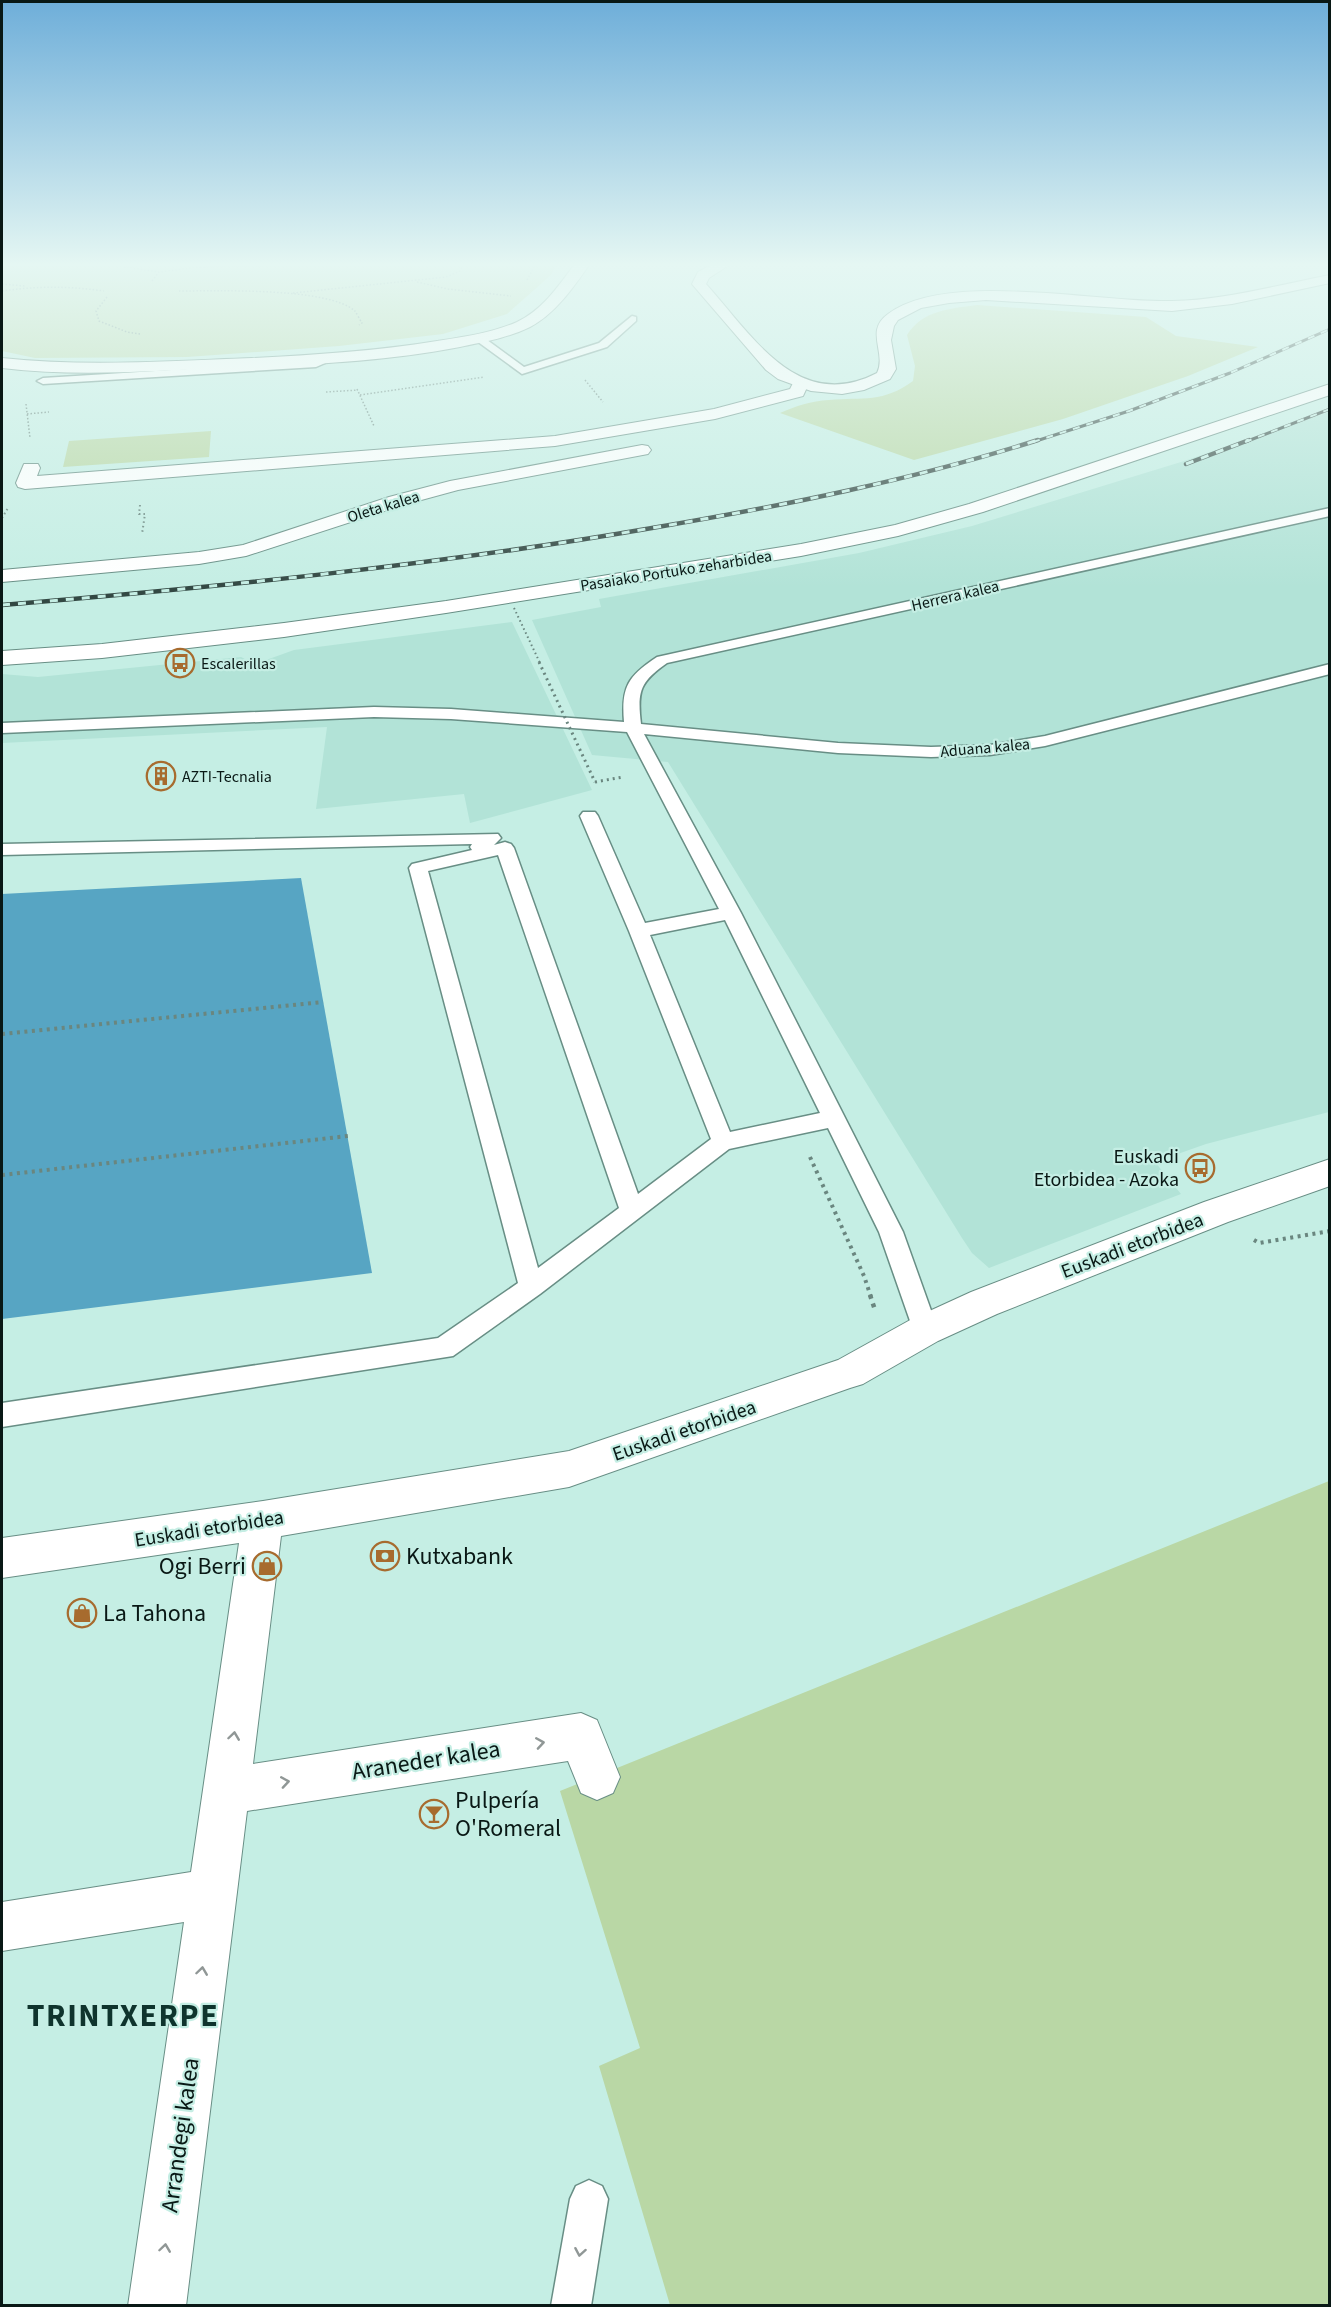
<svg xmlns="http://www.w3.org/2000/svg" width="1331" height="2307" viewBox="0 0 1331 2307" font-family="'Source Sans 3',sans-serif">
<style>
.built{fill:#b2e3d7}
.green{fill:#b9d7a5}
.water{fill:#57a5c3}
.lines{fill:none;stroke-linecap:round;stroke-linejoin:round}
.lane-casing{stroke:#688e85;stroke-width:3}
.street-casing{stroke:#688e85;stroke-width:2}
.secondary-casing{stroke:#688e85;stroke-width:2}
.path-far4{stroke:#6a867f;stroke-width:1.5;stroke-dasharray:1.5 2;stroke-linecap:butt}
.path-far3{stroke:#6a867f;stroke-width:2;stroke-dasharray:1.5 3;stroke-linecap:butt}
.path-far2{stroke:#6a867f;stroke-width:3;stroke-dasharray:2 4;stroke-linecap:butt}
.path-far1{stroke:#6a867f;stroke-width:4;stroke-dasharray:3 4.5;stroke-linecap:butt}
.path{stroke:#6a867f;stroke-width:4.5;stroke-dasharray:4 5;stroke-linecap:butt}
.lane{fill:#fff;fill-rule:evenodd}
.street{fill:#fff;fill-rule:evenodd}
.secondary{fill:#fff;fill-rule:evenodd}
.rail-far1-casing{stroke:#334843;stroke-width:3}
.rail-casing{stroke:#334843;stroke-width:4.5}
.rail-far1{stroke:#c5eee4;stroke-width:2;stroke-dasharray:7;stroke-linecap:butt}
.rail{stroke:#c5eee4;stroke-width:3;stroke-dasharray:8;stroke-linecap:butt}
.path-bridge-far1{stroke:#6a867f;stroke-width:2;stroke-dasharray:1.5 3;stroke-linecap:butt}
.path-bridge{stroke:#6a867f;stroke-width:3;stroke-dasharray:2 4;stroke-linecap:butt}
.oneway{stroke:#909796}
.labels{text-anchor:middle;stroke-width:4.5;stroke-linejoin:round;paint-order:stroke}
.far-street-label{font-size:16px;fill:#091815;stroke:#c5eee4}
.far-poi-label{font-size:16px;fill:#091815;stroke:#c5eee4;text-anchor:start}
.poi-label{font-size:20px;fill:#091815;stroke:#c5eee4;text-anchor:end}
.street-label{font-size:20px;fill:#091815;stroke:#c5eee4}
.near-poi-label{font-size:24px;fill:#091815;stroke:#c5eee4;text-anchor:start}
.near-street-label{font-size:24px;fill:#091815;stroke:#c5eee4}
.near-district-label{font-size:32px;font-weight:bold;letter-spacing:1.5px;fill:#0f342d;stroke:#c5eee4}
</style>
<rect width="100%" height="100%" fill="#c5eee4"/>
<path class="built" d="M1329,412V1112L1206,1144L1155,1162L1181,1194L989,1268L972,1253L962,1238L668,762L592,755L532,620L601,607L599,599L859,553L972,526L1181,462Z
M512,622L592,790L470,823L464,794L316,809L327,727L2,743V674L38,677L241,657L255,664L294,650Z"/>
<path class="green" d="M2,265H556L551,275L507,314L443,334L339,346L187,357L35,358L2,351Z
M977,305L1146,317L1176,336L1258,347L1188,376L1063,419L914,460L780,413C796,406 811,401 829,400C863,397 883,403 913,381L915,366L907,335C923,310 949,309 977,305Z
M211,431L209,457L63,467L69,441Z
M1329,1481V2305H670L599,2066L640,2048L560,1791Z"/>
<path class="water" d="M301,878L372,1273L2,1319V894Z"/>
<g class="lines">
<g class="lane-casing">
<path id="lane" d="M632,316L636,317V321L607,347L522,374L474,339L479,336L483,337L524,367L599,343Z
M328,355L333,358L332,360L316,367L43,384L37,381L43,378L314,361Z
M1330,508V516L667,663C640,682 637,691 641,724L838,743L931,747L990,745L1045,736L1330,664V674L1045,746L990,755L931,757L838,753L644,734L741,913L903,1232L938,1330L934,1338L925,1341L916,1338L879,1232L828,1128L729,1149L540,1294L453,1356L2,1427V1403L438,1338L518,1283L409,868L412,864L472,850L470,847L472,844L2,855V844L498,834L501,838L494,845L505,842L511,844L514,848L638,1194L711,1139L629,931L580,816L583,812H595L598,816L645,923L719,909L627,732L451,719L374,717L2,733V723L374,707L451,709L624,722C621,687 628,676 657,657ZM498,855L619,1208L538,1268L428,871ZM725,920L820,1113L730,1132L650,935Z
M589,2180L602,2186L608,2199L591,2306H551L570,2199L576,2186Z"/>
</g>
<g class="street-casing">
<path id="street" d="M574,265H589C573,288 555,314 530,327C508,338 483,342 460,347C383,362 303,365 224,368C150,371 75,377 2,368V358C85,367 169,361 252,358C314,355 376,351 437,341C464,337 492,333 517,322C542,310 558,287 574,265Z
M801,378L809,383L803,396L715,419L555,446L25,489L18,487L16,483L24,464H38L40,468L37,476L555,436L714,409L790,389L795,379Z
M642,445L648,446L651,450L648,454L458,490L403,505L246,556L199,564L2,582V570L199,552L243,545L389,497L450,481Z
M1330,1159V1186L1228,1222L997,1314L938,1341L863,1384L850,1388L569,1487L281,1536L253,1764L581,1713L597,1720L620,1777L613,1793L597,1800L581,1793L568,1761L247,1811L186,2306H128L184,1922L2,1951V1902L191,1872L239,1543L2,1578V1538L263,1501L569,1451L838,1360L912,1319L971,1292L1204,1202Z"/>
</g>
<g class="secondary-casing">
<path id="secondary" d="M711,265H729L709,278L706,284C752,335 798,414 877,373C887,353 864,331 888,314C946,270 1100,303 1172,301C1225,300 1278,285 1330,275V283L1232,304L1172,311L986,300L949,303L921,308L898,320L894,326L891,340L896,369L890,379L864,390L842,394L811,391L778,379L766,370L692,284L698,272Z
M1330,384V395L983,512L898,536L801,556L446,613L284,637L102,658L2,665V651L102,644L284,623L446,601L801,544L895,525L969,504Z"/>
</g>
<path class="path-far4" d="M113,265L159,272L198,267L276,265
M527,280L535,265
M152,281L159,272
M417,282L448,289L511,296
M2,284L25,286
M2,291C37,286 69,286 104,291
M179,291C216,291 328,287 355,311C357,314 360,320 362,323L359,325
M293,293L446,277L460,271L463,265
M107,297L96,311L99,321L127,332L140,334
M585,380L603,402
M357,389L374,426
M326,392L358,390
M360,395L484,377
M26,404L30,438
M27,414L49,412"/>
<path class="path-far3" d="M140,505L139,514H145L142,534
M2,518L8,508"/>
<path class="path-far2" d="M595,782L623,777"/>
<path class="path-far1" d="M2,1034L323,1002
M810,1157L864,1276L871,1297
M2,1175L348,1136
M1254,1240L1259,1243L1330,1231"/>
<path class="path" d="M870,1295L875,1310"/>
<use href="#lane" class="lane"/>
<use href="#street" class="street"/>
<use href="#secondary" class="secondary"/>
<g class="rail-far1-casing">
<path id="rail-far1" d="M1033,442L1129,411L1230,373L1330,329
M1245,442L1330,409"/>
</g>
<g class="rail-casing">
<path id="rail" d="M1186,464L1249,440
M2,605C220,587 437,565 652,528C782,506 913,480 1038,440"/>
</g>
<use href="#rail-far1" class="rail-far1"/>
<use href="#rail" class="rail"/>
<path class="path-bridge-far1" d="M514,608L540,663"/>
<path class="path-bridge" d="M539,662L595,782"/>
</g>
<defs><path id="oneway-chevron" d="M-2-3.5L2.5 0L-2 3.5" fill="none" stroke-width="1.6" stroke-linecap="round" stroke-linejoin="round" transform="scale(1.5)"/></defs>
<g class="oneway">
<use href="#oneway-chevron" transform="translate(234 1736) rotate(-82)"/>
<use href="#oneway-chevron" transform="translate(540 1743) rotate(-9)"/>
<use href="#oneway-chevron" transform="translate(285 1782) rotate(-9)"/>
<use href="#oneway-chevron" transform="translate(202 1971) rotate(-82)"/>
<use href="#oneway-chevron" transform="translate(165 2248) rotate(-82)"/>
<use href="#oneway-chevron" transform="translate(580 2252) rotate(100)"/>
</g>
<linearGradient id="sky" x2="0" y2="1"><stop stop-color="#6eaed9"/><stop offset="0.45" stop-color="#e5f7f3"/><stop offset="1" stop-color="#e5f7f3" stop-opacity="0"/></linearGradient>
<rect width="1331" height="588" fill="url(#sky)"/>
<defs>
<g id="bus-ring" transform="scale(1.5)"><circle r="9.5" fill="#c5eee4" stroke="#a76b2e" stroke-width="1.5"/><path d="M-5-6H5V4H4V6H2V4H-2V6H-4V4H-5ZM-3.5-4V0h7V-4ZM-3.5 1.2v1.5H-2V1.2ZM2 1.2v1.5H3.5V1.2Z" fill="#a76b2e"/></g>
<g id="building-ring" transform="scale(1.5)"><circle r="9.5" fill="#c5eee4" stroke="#a76b2e" stroke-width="1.5"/><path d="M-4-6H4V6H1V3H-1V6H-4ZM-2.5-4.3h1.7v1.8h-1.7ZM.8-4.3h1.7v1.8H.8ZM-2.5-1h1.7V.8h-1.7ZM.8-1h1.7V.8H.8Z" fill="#a76b2e"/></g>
<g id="bank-ring" transform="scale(1.5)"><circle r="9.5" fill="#c5eee4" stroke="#a76b2e" stroke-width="1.5"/><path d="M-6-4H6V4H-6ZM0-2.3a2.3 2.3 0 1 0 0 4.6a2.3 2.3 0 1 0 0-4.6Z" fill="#a76b2e"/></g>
<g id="shop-ring" transform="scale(1.5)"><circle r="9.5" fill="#c5eee4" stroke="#a76b2e" stroke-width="1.5"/><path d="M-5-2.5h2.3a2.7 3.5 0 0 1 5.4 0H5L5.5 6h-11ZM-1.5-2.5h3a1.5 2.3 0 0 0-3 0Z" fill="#a76b2e"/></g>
<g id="bar-ring" transform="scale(1.5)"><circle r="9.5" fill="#c5eee4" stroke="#a76b2e" stroke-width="1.5"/><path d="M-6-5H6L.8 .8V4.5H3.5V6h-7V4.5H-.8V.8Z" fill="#a76b2e"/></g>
</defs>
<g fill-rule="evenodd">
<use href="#bus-ring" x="180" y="663"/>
<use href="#building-ring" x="161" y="776"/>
<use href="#bus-ring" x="1200" y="1168"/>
<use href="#bank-ring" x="385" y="1556"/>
<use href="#shop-ring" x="267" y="1566"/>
<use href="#shop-ring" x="82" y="1613"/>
<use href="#bar-ring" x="434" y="1814"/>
</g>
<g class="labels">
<g class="far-street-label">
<text transform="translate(383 506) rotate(-17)" y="6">Oleta kalea</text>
<text transform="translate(676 570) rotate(-9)" y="6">Pasaiako Portuko zeharbidea</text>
<text transform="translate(955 595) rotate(-13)" y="6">Herrera kalea</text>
<text transform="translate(985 747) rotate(-5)" y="6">Aduana kalea</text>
</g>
<g class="far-poi-label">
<text x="201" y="669">Escalerillas</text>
<text x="182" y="782">AZTI-Tecnalia</text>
</g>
<g class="poi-label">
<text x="1179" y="1163">Euskadi<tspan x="1179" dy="23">Etorbidea - Azoka</tspan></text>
</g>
<g class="street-label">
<text transform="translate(1132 1245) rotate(-21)" y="7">Euskadi etorbidea</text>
<text transform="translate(684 1430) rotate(-19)" y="7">Euskadi etorbidea</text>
<text transform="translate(209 1528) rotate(-9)" y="7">Euskadi etorbidea</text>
</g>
<g class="near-poi-label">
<text x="406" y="1564">Kutxabank</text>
<text x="246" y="1574" text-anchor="end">Ogi Berri</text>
<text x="103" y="1621">La Tahona</text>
<text x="455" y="1808">Pulpería<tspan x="455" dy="28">O'Romeral</tspan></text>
</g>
<g class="near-street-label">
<text transform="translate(426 1760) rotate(-9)" y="8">Araneder kalea</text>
<text transform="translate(180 2135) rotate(-82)" y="8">Arrandegi kalea</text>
</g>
<g class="near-district-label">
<text x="123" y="2026">TRINTXERPE</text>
</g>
</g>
<rect width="1331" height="2307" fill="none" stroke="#091815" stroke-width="6"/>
</svg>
